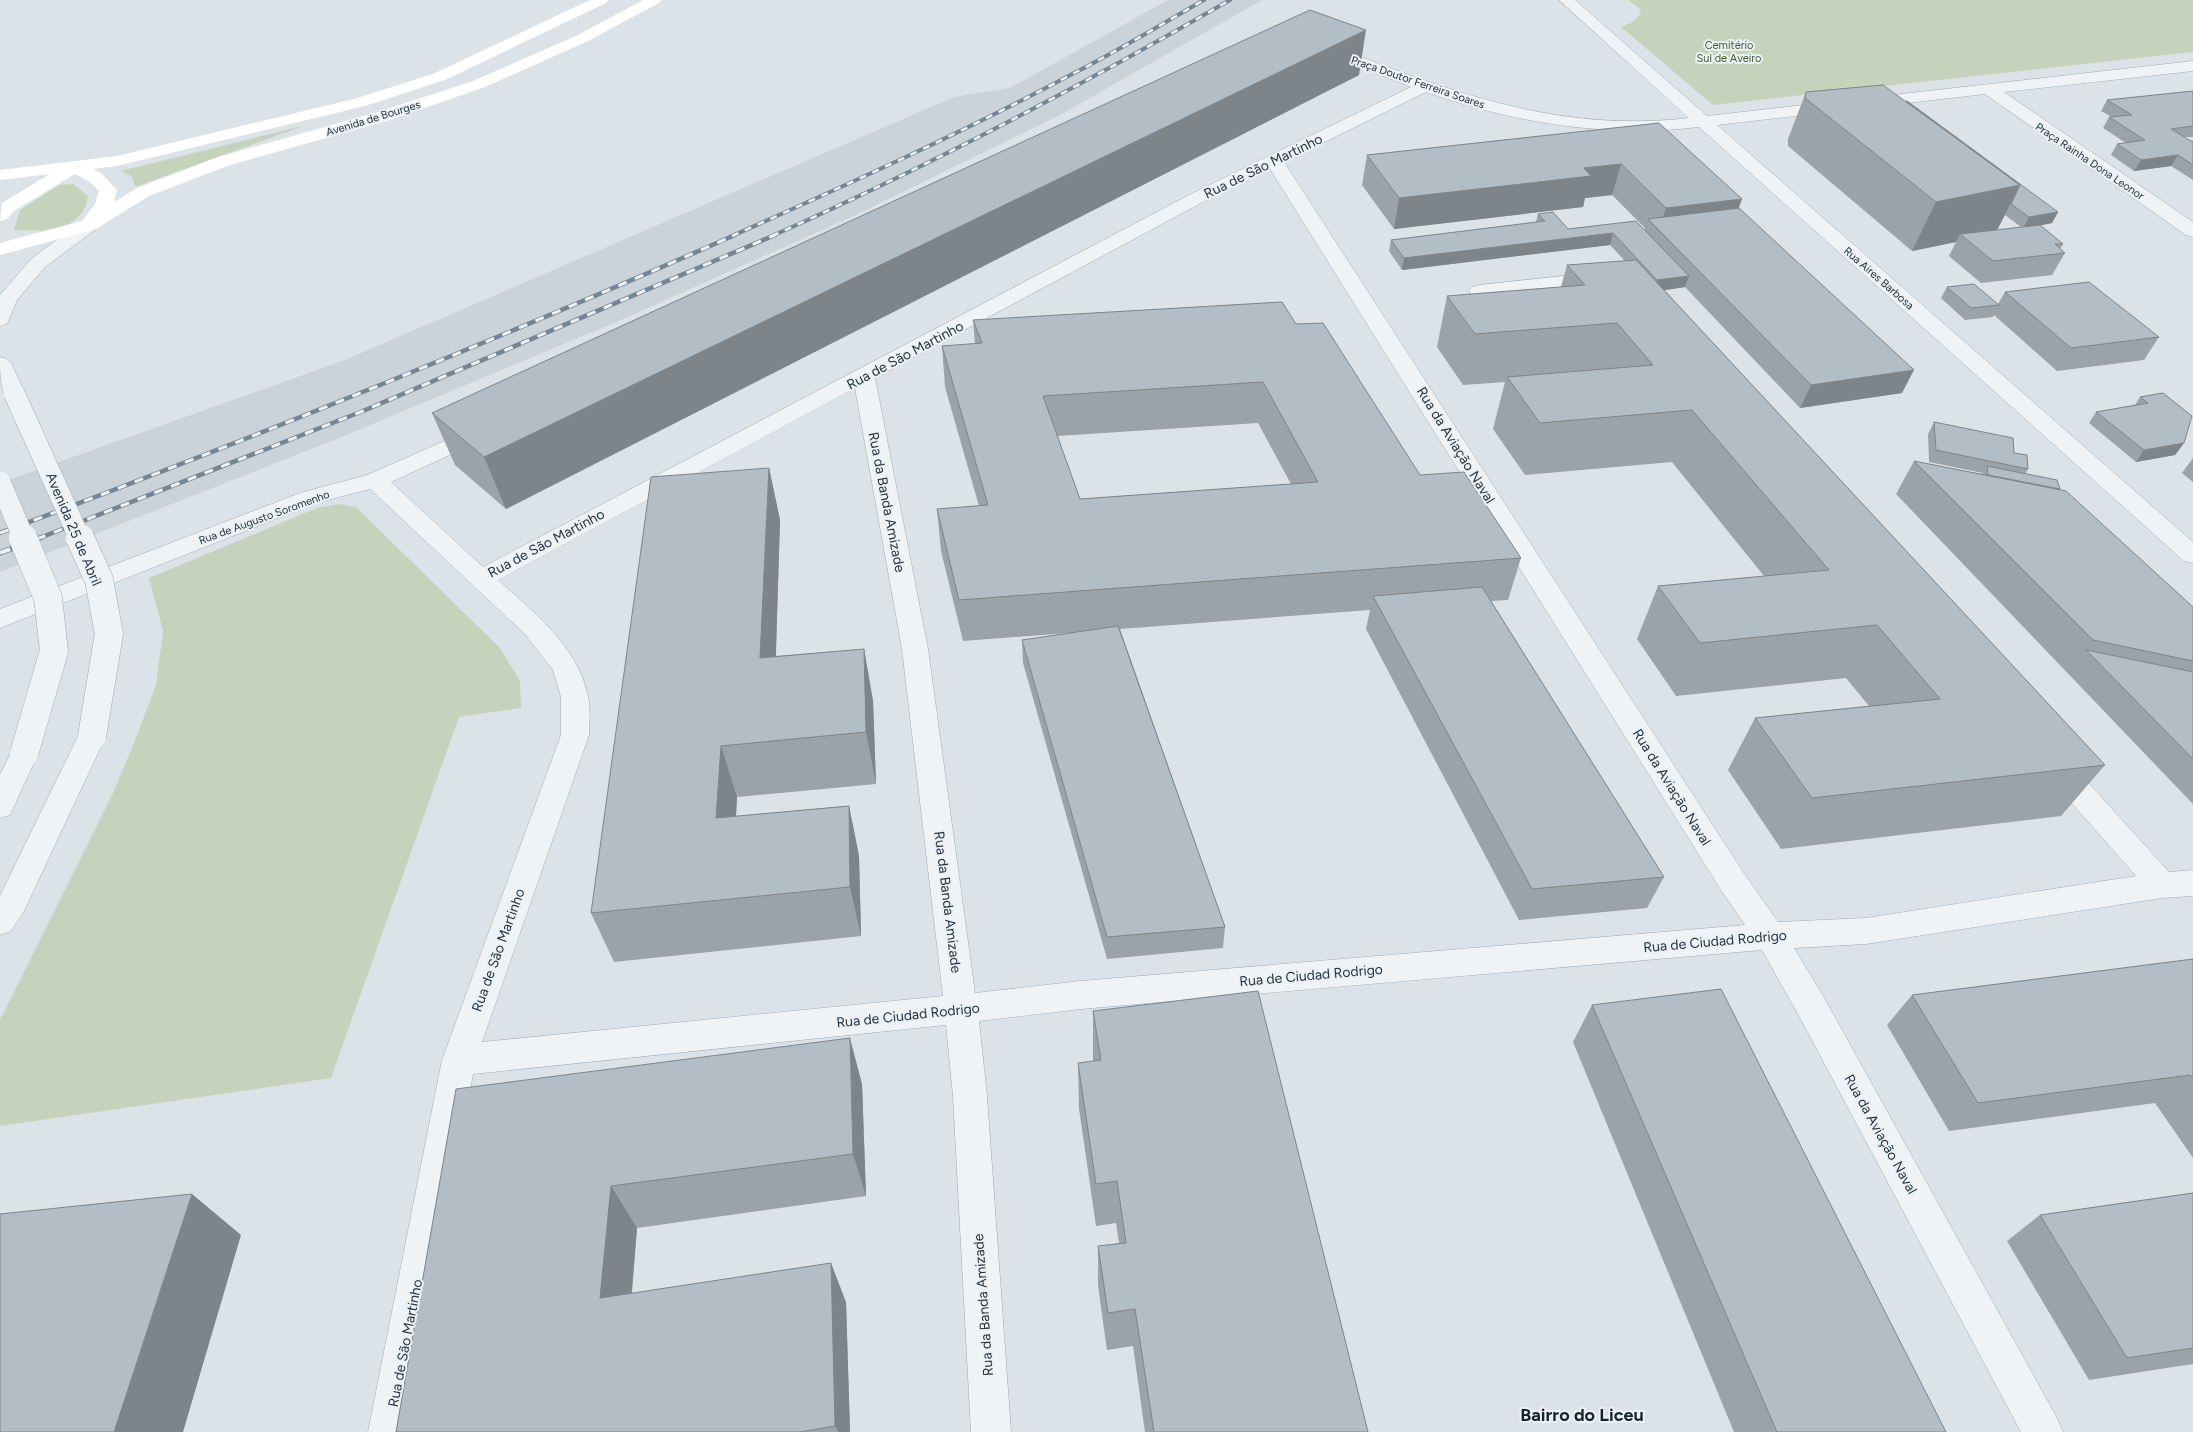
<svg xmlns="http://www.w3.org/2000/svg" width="2193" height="1432" viewBox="0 0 2193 1432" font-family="Figtree,sans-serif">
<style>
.built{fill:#cad2da}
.green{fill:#c6d3bc}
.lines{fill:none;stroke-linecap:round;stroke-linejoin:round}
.minor-casing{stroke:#a1abb2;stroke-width:1}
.tertiary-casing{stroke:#a1abb2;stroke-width:1}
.minor{fill:#eff3f6;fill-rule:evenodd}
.tertiary{fill:#eff3f6;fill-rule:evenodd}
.secondary{fill:#fff;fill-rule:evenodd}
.rail-far2-casing{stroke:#748593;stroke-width:4}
.rail-far1-casing{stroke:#748593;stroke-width:4.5}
.rail-casing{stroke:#748593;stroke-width:5.5}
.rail-far2{stroke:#ecf1f5;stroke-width:2.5;stroke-dasharray:7;stroke-linecap:butt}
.rail-far1{stroke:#ecf1f5;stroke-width:3;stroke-dasharray:9;stroke-linecap:butt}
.rail{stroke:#ecf1f5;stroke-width:4;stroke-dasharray:11;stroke-linecap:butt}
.tertiary-bridge-far1-casing{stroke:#a1abb2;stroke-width:22;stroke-linecap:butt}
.tertiary-bridge-casing{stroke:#a1abb2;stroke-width:29;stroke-linecap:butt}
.tertiary-bridge-far1{stroke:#eff3f6;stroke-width:21}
.tertiary-bridge{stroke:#eff3f6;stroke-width:28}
.wall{fill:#9aa3a9;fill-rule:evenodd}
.shaded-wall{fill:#7d848a}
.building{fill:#b3bdc5;stroke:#7d848a;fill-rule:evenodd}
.labels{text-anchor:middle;stroke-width:4;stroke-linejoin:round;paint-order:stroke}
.far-park-label{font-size:11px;fill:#405d30;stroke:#ecf1f5}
.far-street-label{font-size:11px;fill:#243340;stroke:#ecf1f5}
.street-label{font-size:14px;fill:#243340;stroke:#ecf1f5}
.near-neighbourhood-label{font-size:18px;font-weight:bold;fill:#172430;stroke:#ecf1f5}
</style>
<rect width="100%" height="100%" fill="#dce3e8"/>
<path class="built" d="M1168,0H1262L1060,115L858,214L614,323L339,438L0,572V483L345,360L954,97L1010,88Z"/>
<path class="green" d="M1628,0H2193V52L1713,105L1621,27L1631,23L1641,14L1639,8Z
M306,125L135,187L132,177L121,171Z
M73,184L88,196C87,201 86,207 83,211C70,233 36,231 14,230L20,210L59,185Z
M339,504L356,507L500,648L520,681L521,708L459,717L331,1078L0,1126V1020L113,793L136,738L156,685L163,631L149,578L317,508Z"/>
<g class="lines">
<g class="minor-casing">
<path id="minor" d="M1559,0H1575L1707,116L2193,61V71L2004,92L2193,222V237L2186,235L1985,94L1717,125L2193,542V563L2184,561L1699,127C1606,138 1514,123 1426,92L1284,162L1743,872L1778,922L1866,918L2136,876L2046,774L2042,766L2046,758L2056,755L2066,758L2169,872L2193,870V896L2162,898L1866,944L1794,948L1822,994L2057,1418L2063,1432H2021L1798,1014L1762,950L1081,1009L979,1021L987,1096L1011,1432H971L953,1096L946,1025L473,1074L408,1432H368L442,1060L561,735V697L553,670L524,633L370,489L316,503L0,628V609L300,493L367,475L481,425L489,427L492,432L489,437L391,482L483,567L1191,194L1411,87L1322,52L1319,49L1322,46H1332C1452,92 1558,133 1689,118ZM1270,169L1721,890L1745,925L1081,981L975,993L928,649L875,378L1203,202ZM855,388L902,649L943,996L482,1042L589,735C589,723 591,708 588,697C579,647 533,612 498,580Z
M1600,272L1607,274L1610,278L1607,282L1479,297L1472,295L1469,291L1472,287L1479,285Z"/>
</g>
<g class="tertiary-casing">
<path id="tertiary" d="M89,219L96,221L98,225L96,229L45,267L17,300L7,324L0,326V295L31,259L82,221Z
M0,357L7,359L11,363L25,393L22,398L14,400L6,398C0,385 0,371 0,357Z
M92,726L102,729L106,736L24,911L11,931L0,935V896L78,736L82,729Z
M24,743L34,746L38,754L10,815L0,818V775L14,746Z"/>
</g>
<use href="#minor" class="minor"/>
<use href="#tertiary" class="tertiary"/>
<path class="secondary" d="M590,0H608L606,3L445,80L365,106L117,166L93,169L102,174L117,190L114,202L137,188L218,157L378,112L473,81L578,35L643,0H661L659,3L588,41L485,87L390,120L230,165L149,196L96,229L0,255V243L82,221L95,204L99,191L90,182L75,174L14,211L7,219L0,221L2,203L50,174L0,180V170L117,156L354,99L433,74Z"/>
<g class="rail-far2-casing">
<path id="rail-far2" d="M732,236C849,184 966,131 1078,71C1121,49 1162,24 1204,0
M772,236C929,166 1081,86 1230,0"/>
</g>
<g class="rail-far1-casing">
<path id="rail-far1" d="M0,533C248,440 493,342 735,235
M37,539L363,411L775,235"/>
</g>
<g class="rail-casing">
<path id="rail" d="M0,553L40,538"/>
</g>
<use href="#rail-far2" class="rail-far2"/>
<use href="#rail-far1" class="rail-far1"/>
<use href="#rail" class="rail"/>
<g class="tertiary-bridge-far1-casing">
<path id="tertiary-bridge-far1" d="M14,393L80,539
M0,482L24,539"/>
</g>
<g class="tertiary-bridge-casing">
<path id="tertiary-bridge" d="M23,538L48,598L54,651L24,754
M80,538L99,580L109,634L92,736"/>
</g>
<use href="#tertiary-bridge-far1" class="tertiary-bridge-far1"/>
<use href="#tertiary-bridge" class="tertiary-bridge"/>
</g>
<path class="wall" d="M1359,75L506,509L455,465L432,413Z
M2193,91V137H2185L2191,141H2193V180L2171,166L2134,171L2111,155L2117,144L2126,143L2103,128L2109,117H2112L2101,111L2107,100Z
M1806,92L2058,212L2052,223L2040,225L2063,244L2060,249L2065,253L2052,275L1981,283L1949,256L1956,242L1912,251L1788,146V139ZM2005,215L2021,227L1997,230Z
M1659,123L1739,208L1902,393L1800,408L1685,287L1664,290L2105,765L2061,816L1781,849L1728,770L1755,718L1869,706L1846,678L1676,696L1637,639L1658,586L1764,576L1672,462L1525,475L1493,429L1505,382L1463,385L1437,347L1447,296L1561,287L1567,265L1625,261L1610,245L1402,270L1389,251L1391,240L1536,222L1538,214L1568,229L1645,230V228L1612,195L1585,198L1583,207L1394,229L1362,185L1367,155Z
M1947,287L1998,304L2005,292L2159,337L2144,360L2057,371L1994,315L1993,317L1965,320L1941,298Z
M973,320L1296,324L1420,475L1521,558L1508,600L1491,601L1664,877L1647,908L1519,920L1366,629L1370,610L1120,629L1225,927L1223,948L1107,959L1023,663L1022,640L1069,633L963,641L941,551L937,509L979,506L945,387L942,346L975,344ZM1258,423L1291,484L1080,499L1057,436Z
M2163,393L2184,443L2175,455L2136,462L2089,423L2096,412L2135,405L2140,397Z
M1934,422L2014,453L2028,469L2025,474L2060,489L2193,607V804L1896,494L1914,461L1982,474L1983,473L1929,462L1928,434Z
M2193,458V482L2182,473Z
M769,468L780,520L776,656L864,649L873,701L876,784L737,797L736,816L849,806L859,856L861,936L614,962L591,913Z
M2193,959V1158L2155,1103L1949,1131L1887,1025L1912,995Z
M1592,1005L1946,1432H1734L1573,1042Z
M1093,1011L1368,1432H1145L1133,1346L1107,1350L1098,1286V1246L1119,1243L1116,1223L1096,1226L1079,1109L1078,1063L1093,1061Z
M862,1084L866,1196L637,1228L632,1293L846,1302L850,1432H396L456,1089Z
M2193,1193V1364L2089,1380L2007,1241L2040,1215Z"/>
<path class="shaded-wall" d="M1366,30L1359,75L506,509L484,457Z
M2178,155L2171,166L2134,171L2141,160Z
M1621,164L1612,195L1585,198L1583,207L1394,229L1399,198L1584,168Z
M2020,185L1995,234H1960L1956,242L1912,251L1936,202Z
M1742,199L1731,230H1659L1666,208Z
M2058,212L2052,223L2023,229L2029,217Z
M1613,233L1610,245L1402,270L1404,258Z
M1689,276L1685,287L1653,292L1657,280Z
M1914,370L1902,393L1800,408L1811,385Z
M2184,443L2175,455L2136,462L2144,450Z
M769,468L780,520L774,710L760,658Z
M864,649L873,701L876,784L866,732Z
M721,746L737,797L733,869L716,818Z
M849,806L859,856L861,936L850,887Z
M850,1038L862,1084L866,1196L853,1154Z
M611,1186L637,1228L628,1335L600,1298Z
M192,1194L241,1235L183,1432H114Z
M831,1263L846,1302L850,1432H838L835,1426Z"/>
<path class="building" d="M1310,10L1366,30L484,457L432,413Z
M1883,85L2020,185L1936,202L1805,98L1806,92Z
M2193,91V126L2171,129L2191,141H2193V165L2178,155L2141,160L2117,144L2145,140L2109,117L2132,115L2107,100Z
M1906,101H1907L2058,212L2029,217L2011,204L2020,185Z
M1659,123L1742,199L1666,208L1621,164L1584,168L1591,176L1399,198L1367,155Z
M1739,208L1914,370L1811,385L1648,219Z
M1553,212L1568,229L1636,221L1689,276L1657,280L1613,233L1404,258L1391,240L1545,221L1538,214Z
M2040,225L2063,244H2055L2065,253L1993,261L1960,234Z
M1636,260L2105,765L1812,798L1755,718L1940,699L1877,625L1700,643L1658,586L1829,570L1692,410L1540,423L1507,377L1653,365L1617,323L1475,334L1447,296L1585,285L1567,265Z
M2089,282L2159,337L2071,348L2005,292Z
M1974,284L1999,305L1971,308L1947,287Z
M1282,302L1296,324L1323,323L1420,475L1464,472L1521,558L959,600L937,509L988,505L942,346L982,343L973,320ZM1263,382L1318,482L1080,499L1043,396Z
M2163,393L2192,416L2184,443L2144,450L2096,412L2148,403L2140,397Z
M1934,422L2013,438L2014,453L2027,455L2028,469L1936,450Z
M1914,461L2066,491L2193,607V661L2093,640Z
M1987,466L2057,480L2060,489L1988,475Z
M769,468L760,658L864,649L866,732L721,746L716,818L849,806L850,887L591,913L651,477Z
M1482,587L1664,877L1532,889L1373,596Z
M1118,626L1225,927L1107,937L1022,640Z
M2086,650L2193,672V759Z
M2193,959V1079L2190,1075L1978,1103L1912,995Z
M1721,989L1946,1432H1777L1592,1005Z
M1258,991L1368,1432H1154L1135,1309L1108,1313L1098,1246L1126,1243L1117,1181L1096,1184L1078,1063L1101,1060L1093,1011Z
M850,1038L853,1154L611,1186L600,1298L831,1263L835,1426L800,1432H396L456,1089Z
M2193,1193V1348L2127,1358L2040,1215Z
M192,1194L114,1432H0V1214Z"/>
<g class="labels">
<g class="far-park-label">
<text x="1729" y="49">Cemitério<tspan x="1729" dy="13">Sul de Aveiro</tspan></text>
</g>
<g class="far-street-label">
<text transform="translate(1418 82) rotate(19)" y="4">Praça Doutor Ferreira Soares</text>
<text transform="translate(373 118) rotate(-17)" y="4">Avenida de Bourges</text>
<text transform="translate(2090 161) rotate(34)" y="4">Praça Rainha Dona Leonor</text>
<text transform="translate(1879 278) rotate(41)" y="4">Rua Aires Barbosa</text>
<text transform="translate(264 517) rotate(-20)" y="4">Rua de Augusto Soromenho</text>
</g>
<g class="street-label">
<text transform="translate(1263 166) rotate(-26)" y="5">Rua de São Martinho</text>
<text transform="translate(905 355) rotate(-28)" y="5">Rua de São Martinho</text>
<text transform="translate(1456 445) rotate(58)" y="5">Rua da Aviação Naval</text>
<text transform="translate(887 502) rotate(79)" y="5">Rua da Banda Amizade</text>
<text transform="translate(74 529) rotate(67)" y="5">Avenida 25 de Abril</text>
<text transform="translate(546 543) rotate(-28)" y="5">Rua de São Martinho</text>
<text transform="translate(1672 787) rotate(58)" y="5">Rua da Aviação Naval</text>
<text transform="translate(948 902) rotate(83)" y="5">Rua da Banda Amizade</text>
<text transform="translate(1715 941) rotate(-5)" y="5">Rua de Ciudad Rodrigo</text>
<text transform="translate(498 950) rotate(-70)" y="5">Rua de São Martinho</text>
<text transform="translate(1311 975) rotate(-5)" y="5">Rua de Ciudad Rodrigo</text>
<text transform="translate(908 1015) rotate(-6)" y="5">Rua de Ciudad Rodrigo</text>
<text transform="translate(1881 1134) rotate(61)" y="5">Rua da Aviação Naval</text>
<text transform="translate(983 1305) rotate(-94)" y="5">Rua da Banda Amizade</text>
<text transform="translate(405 1343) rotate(-79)" y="5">Rua de São Martinho</text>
</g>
<g class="near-neighbourhood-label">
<text x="1582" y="1421">Bairro do Liceu</text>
</g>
</g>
</svg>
